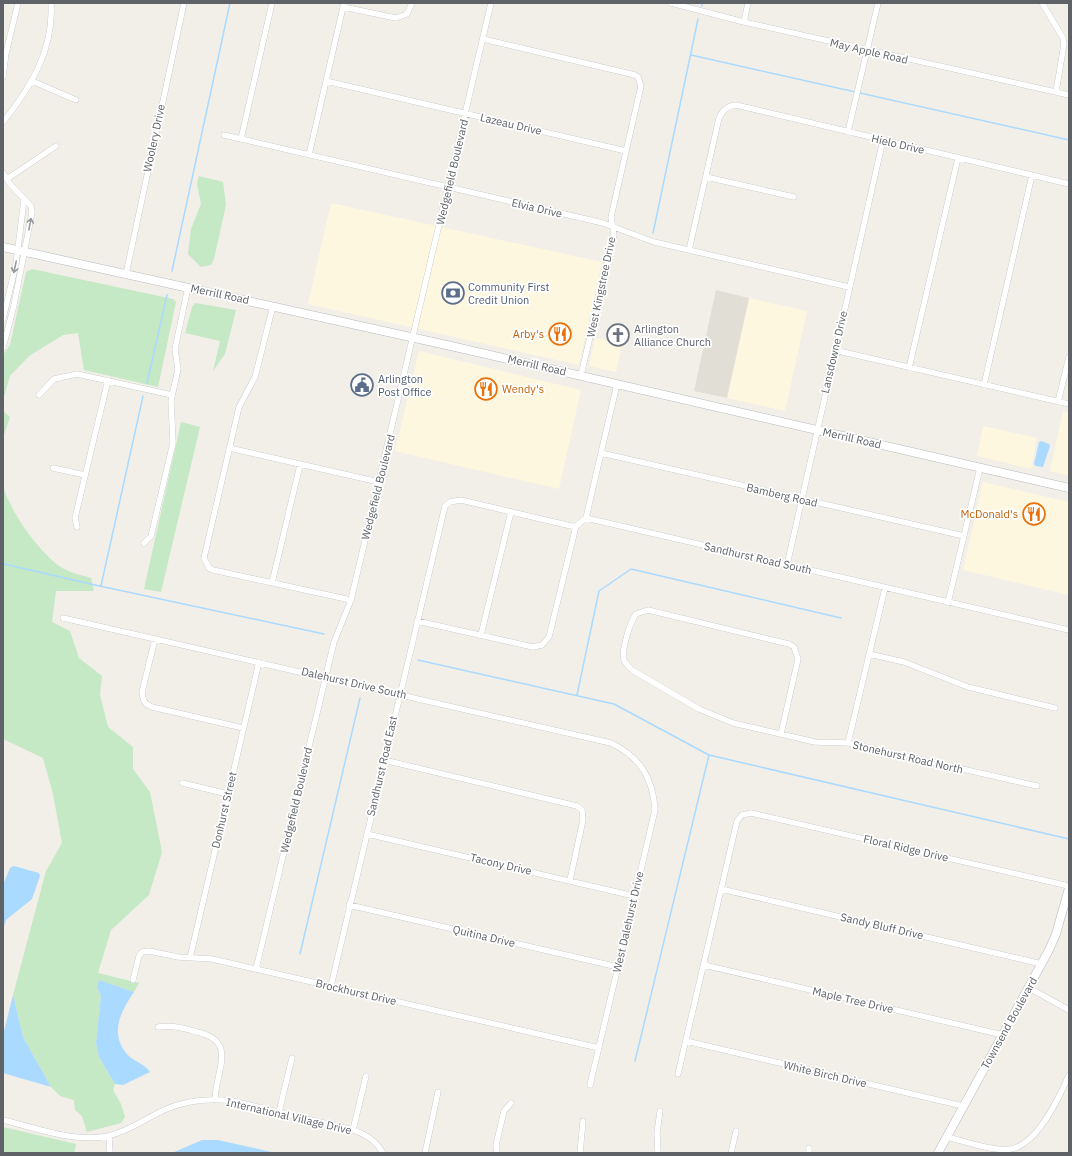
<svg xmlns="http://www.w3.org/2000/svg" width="1072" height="1156" viewBox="0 0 1072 1156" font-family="'IBM Plex Sans',sans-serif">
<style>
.commercial{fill:#fef7e0}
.education{fill:#e1ded6}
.green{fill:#c5e8c5}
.water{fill:#aadaff}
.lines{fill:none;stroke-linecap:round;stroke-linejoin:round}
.stream{stroke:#aadaff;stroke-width:1.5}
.street-casing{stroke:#b5b8bc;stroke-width:6}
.secondary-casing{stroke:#b6babf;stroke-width:9}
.street{stroke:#fff;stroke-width:5.5}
.secondary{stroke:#fff;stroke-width:8}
.oneway{stroke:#979a9d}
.labels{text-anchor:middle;stroke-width:3.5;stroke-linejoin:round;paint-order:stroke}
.street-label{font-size:11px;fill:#5f6368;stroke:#fff}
.service-label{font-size:11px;fill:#4e5e75;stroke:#fff;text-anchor:start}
.worship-label{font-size:11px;fill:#5b616d;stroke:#fff;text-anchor:start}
.food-label{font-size:11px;fill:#c56008;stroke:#fff;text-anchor:end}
</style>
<rect width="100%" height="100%" fill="#f1efe8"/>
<path class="commercial" d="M331,203L602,262L579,365L308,304Z
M749,298L807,311L785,411L727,398Z
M595,338L622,344L616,372L589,366Z
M419,351L581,390L559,489L395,451Z
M1063,411L1069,412V476L1050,471Z
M983,426L1037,438L1031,469L977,456Z
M983,482L1069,502V595L963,570Z"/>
<path class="education" d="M716,290L749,298L727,398L694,391Z"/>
<path class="green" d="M199,176L223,182L226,205L214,259L211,265L201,267L188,254L191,229L201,204L197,184Z
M32,269L173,299L176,302L158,387L84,370L78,333L63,335L29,356L10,376L3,400V355L10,345L26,272Z
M195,303L236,310L225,354L213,371L220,341L185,333L192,307Z
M3,411L10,417L3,438Z
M181,422L200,427L161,592L144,589Z
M3,486C11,513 37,549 59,566C67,572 81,575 91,578L94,591H56L52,622L70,631L79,658L102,676L100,695L108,727L133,747V769L150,792L162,852L149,895L111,930L98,973L139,983L134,992L99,980L97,987L101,996L96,1043L99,1057L115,1084L113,1090L121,1104L125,1117L121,1123L87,1132L82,1116L75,1110L74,1100L60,1096L51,1087L23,1037L13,995L46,871L62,843L53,794L43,758L3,739Z
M3,1127L76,1144L74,1153H3Z"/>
<path class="water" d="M1041,441L1049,444L1050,446L1043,467L1036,466L1034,464L1039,442Z
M14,866L39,873L40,876L32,899L6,920L3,929V885L10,868Z
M99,980L134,992C120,1012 108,1036 130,1057C136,1062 146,1065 150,1072L123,1085L115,1084L99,1057L96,1043L101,996L97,987Z
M13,995L23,1037L51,1087L3,1073V1035Z
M202,1140H218L276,1153H172Z"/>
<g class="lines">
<path class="stream" d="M702,6V3
M691,55L1069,140
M653,233L698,19
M172,271L230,3
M147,383L167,295
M3,560L4,564L95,585L324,634
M101,586L143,396
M418,660L614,704L709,755
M577,695L599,591L631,569L841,618
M300,954L360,698
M635,1061L709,755L1069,839"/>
<g class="street-casing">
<path id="street" d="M671,3L744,22L1069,95
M1042,3L1063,38L1064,44L1056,92
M343,7L396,18L407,14L412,3
M744,22L748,3
M483,39L635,75L638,77L641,86L611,217L614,235L581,375
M3,77L6,53L18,3
M32,81L76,100
M326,81L626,151
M3,122C31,87 54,49 51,3
M848,132L878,3
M224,135L603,223L654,242L849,287
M241,139L272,3
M309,155L344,3
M3,173L10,184L31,206L32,212L14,305L3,348
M706,177L794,197
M7,179L56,146
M689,250L719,118C723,110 727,106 736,105L1069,184
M126,274L184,3
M273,306L255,377L239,407L204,558L209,568L213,570L351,600
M3,319L16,264L24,200
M834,350L1069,404
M909,368L958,158
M984,385L1032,175
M39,395L54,379L77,374L172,395
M1058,402L1069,357
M229,448L379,482
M601,453L964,536
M53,468L85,475
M586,518L1069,630
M586,518L617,384
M77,527L75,518L108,380
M144,543L151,536L153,528L173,443L171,401L178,369L175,349L188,287
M787,565L883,140
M272,583L300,465
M948,603L980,468
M63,618L611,743C640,757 653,778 655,810L590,1085
M417,621L533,647L542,645L549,637L576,526
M481,635L511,512
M155,639L142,692C143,700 144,704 152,707L243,728
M869,654L904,662L968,687L1055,708
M781,734L798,659L794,647L789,644L648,610L636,614C630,622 621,651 624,660C626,664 629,667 632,670L699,709L733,723L815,742L848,743L1037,786
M848,743L885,588
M384,760L577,806L582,810L583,820L570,880
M182,783L228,794
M367,834L634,896
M721,889L1042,964
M349,905L618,967
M190,958L259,662
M704,965L1003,1035
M256,969L334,642L351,600L491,3
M133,980L139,956L142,952L149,951L178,957L212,959L599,1048
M331,986L445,506L450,502L461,500L571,526H576L586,518
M1029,988L1069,1010
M158,1027C172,1025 184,1028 197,1032C238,1041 216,1070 215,1099
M686,1041L963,1106
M678,1074L737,821L742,815L751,813L1069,886
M279,1112L292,1058
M3,1120C36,1128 74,1143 108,1136C129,1131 145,1119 164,1110C187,1100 208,1098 233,1101L353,1130C367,1135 375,1140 383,1153
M353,1130L366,1076
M109,1136L110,1153
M947,1137C964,1141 994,1152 1011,1149C1038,1144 1059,1098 1069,1075
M425,1153L438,1092
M497,1153L496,1145L504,1111L511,1103
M580,1153L583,1121
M658,1153L657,1133L660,1111
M731,1153L736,1131
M809,1153V1148"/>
</g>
<g class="secondary-casing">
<path id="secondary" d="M3,247L451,346L1069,488
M938,1153L1049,950L1056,934L1069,888"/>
</g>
<use href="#street" class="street"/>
<use href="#secondary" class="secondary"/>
</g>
<defs><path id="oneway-shaft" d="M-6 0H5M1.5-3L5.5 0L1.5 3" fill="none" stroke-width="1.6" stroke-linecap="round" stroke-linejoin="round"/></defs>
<g class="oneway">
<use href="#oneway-shaft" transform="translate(30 224) rotate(-79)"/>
<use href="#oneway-shaft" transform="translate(15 267) rotate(102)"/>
</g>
<defs>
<g id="bank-ring" transform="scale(1.15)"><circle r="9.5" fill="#fff" stroke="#5c6f8a" stroke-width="1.5"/><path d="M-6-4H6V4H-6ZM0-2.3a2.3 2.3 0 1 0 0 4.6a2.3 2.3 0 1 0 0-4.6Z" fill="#5c6f8a"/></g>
<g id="restaurant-ring" transform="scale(1.15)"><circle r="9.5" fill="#fff" stroke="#e8710a" stroke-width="1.5"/><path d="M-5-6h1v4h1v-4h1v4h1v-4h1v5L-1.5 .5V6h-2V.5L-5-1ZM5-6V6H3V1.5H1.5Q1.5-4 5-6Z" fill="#e8710a"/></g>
<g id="church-ring" transform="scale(1.15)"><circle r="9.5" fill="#fff" stroke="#6b7280" stroke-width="1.5"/><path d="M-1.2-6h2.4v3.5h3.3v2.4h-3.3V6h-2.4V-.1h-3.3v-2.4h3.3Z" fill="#6b7280"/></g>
<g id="civic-ring" transform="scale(1.15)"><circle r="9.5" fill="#fff" stroke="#5c6f8a" stroke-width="1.5"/><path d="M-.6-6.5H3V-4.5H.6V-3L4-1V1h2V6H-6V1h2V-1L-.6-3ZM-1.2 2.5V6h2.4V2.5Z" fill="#5c6f8a"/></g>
</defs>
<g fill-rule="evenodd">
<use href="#bank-ring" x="453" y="293"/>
<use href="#restaurant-ring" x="560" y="334"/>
<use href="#church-ring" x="618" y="335"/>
<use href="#civic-ring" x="362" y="385"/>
<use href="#restaurant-ring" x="486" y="389"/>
<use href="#restaurant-ring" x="1034" y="514"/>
</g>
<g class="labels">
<g class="street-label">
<text transform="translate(869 51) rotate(13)" y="4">May Apple Road</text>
<text transform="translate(511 124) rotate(13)" y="4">Lazeau Drive</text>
<text transform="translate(154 138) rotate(-78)" y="4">Woolery Drive</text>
<text transform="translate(898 144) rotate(13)" y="4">Hielo Drive</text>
<text transform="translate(452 172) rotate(-77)" y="4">Wedgefield Boulevard</text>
<text transform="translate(537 208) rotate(13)" y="4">Elvia Drive</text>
<text transform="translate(601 287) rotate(-78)" y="4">West Kingstree Drive</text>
<text transform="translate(220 294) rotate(12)" y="4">Merrill Road</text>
<text transform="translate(834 352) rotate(-77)" y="4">Lansdowne Drive</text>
<text transform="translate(537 365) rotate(13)" y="4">Merrill Road</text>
<text transform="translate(852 438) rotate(13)" y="4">Merrill Road</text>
<text transform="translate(378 487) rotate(-76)" y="4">Wedgefield Boulevard</text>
<text transform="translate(782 495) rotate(13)" y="4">Bamberg Road</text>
<text transform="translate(758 558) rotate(13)" y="4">Sandhurst Road South</text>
<text transform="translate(354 683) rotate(13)" y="4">Dalehurst Drive South</text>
<text transform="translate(908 757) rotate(13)" y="4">Stonehurst Road North</text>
<text transform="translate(382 766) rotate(-77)" y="4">Sandhurst Road East</text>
<text transform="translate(296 800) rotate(-77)" y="4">Wedgefield Boulevard</text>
<text transform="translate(224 810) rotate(-77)" y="4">Donhurst Street</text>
<text transform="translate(906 848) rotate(13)" y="4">Floral Ridge Drive</text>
<text transform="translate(501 864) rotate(13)" y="4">Tacony Drive</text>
<text transform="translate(628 922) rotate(-77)" y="4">West Dalehurst Drive</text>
<text transform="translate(882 926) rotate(13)" y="4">Sandy Bluff Drive</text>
<text transform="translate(484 936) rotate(13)" y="4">Quitina Drive</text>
<text transform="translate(356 992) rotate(13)" y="4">Brockhurst Drive</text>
<text transform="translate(853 1000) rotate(13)" y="4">Maple Tree Drive</text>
<text transform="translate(1009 1023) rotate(-61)" y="4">Townsend Boulevard</text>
<text transform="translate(825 1074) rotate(13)" y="4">White Birch Drive</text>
<text transform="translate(289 1116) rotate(13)" y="4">International Village Drive</text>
</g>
<g class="service-label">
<text x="468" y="291">Community First<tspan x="468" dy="13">Credit Union</tspan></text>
<text x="378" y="383">Arlington<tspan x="378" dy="13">Post Office</tspan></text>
</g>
<g class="worship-label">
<text x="634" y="333">Arlington<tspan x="634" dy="13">Alliance Church</tspan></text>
</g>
<g class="food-label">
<text x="544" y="338">Arby's</text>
<text x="502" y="393" text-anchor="start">Wendy's</text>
<text x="1018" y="518">McDonald's</text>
</g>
</g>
<rect width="1072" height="1156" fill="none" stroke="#5f6368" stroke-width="8"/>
</svg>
